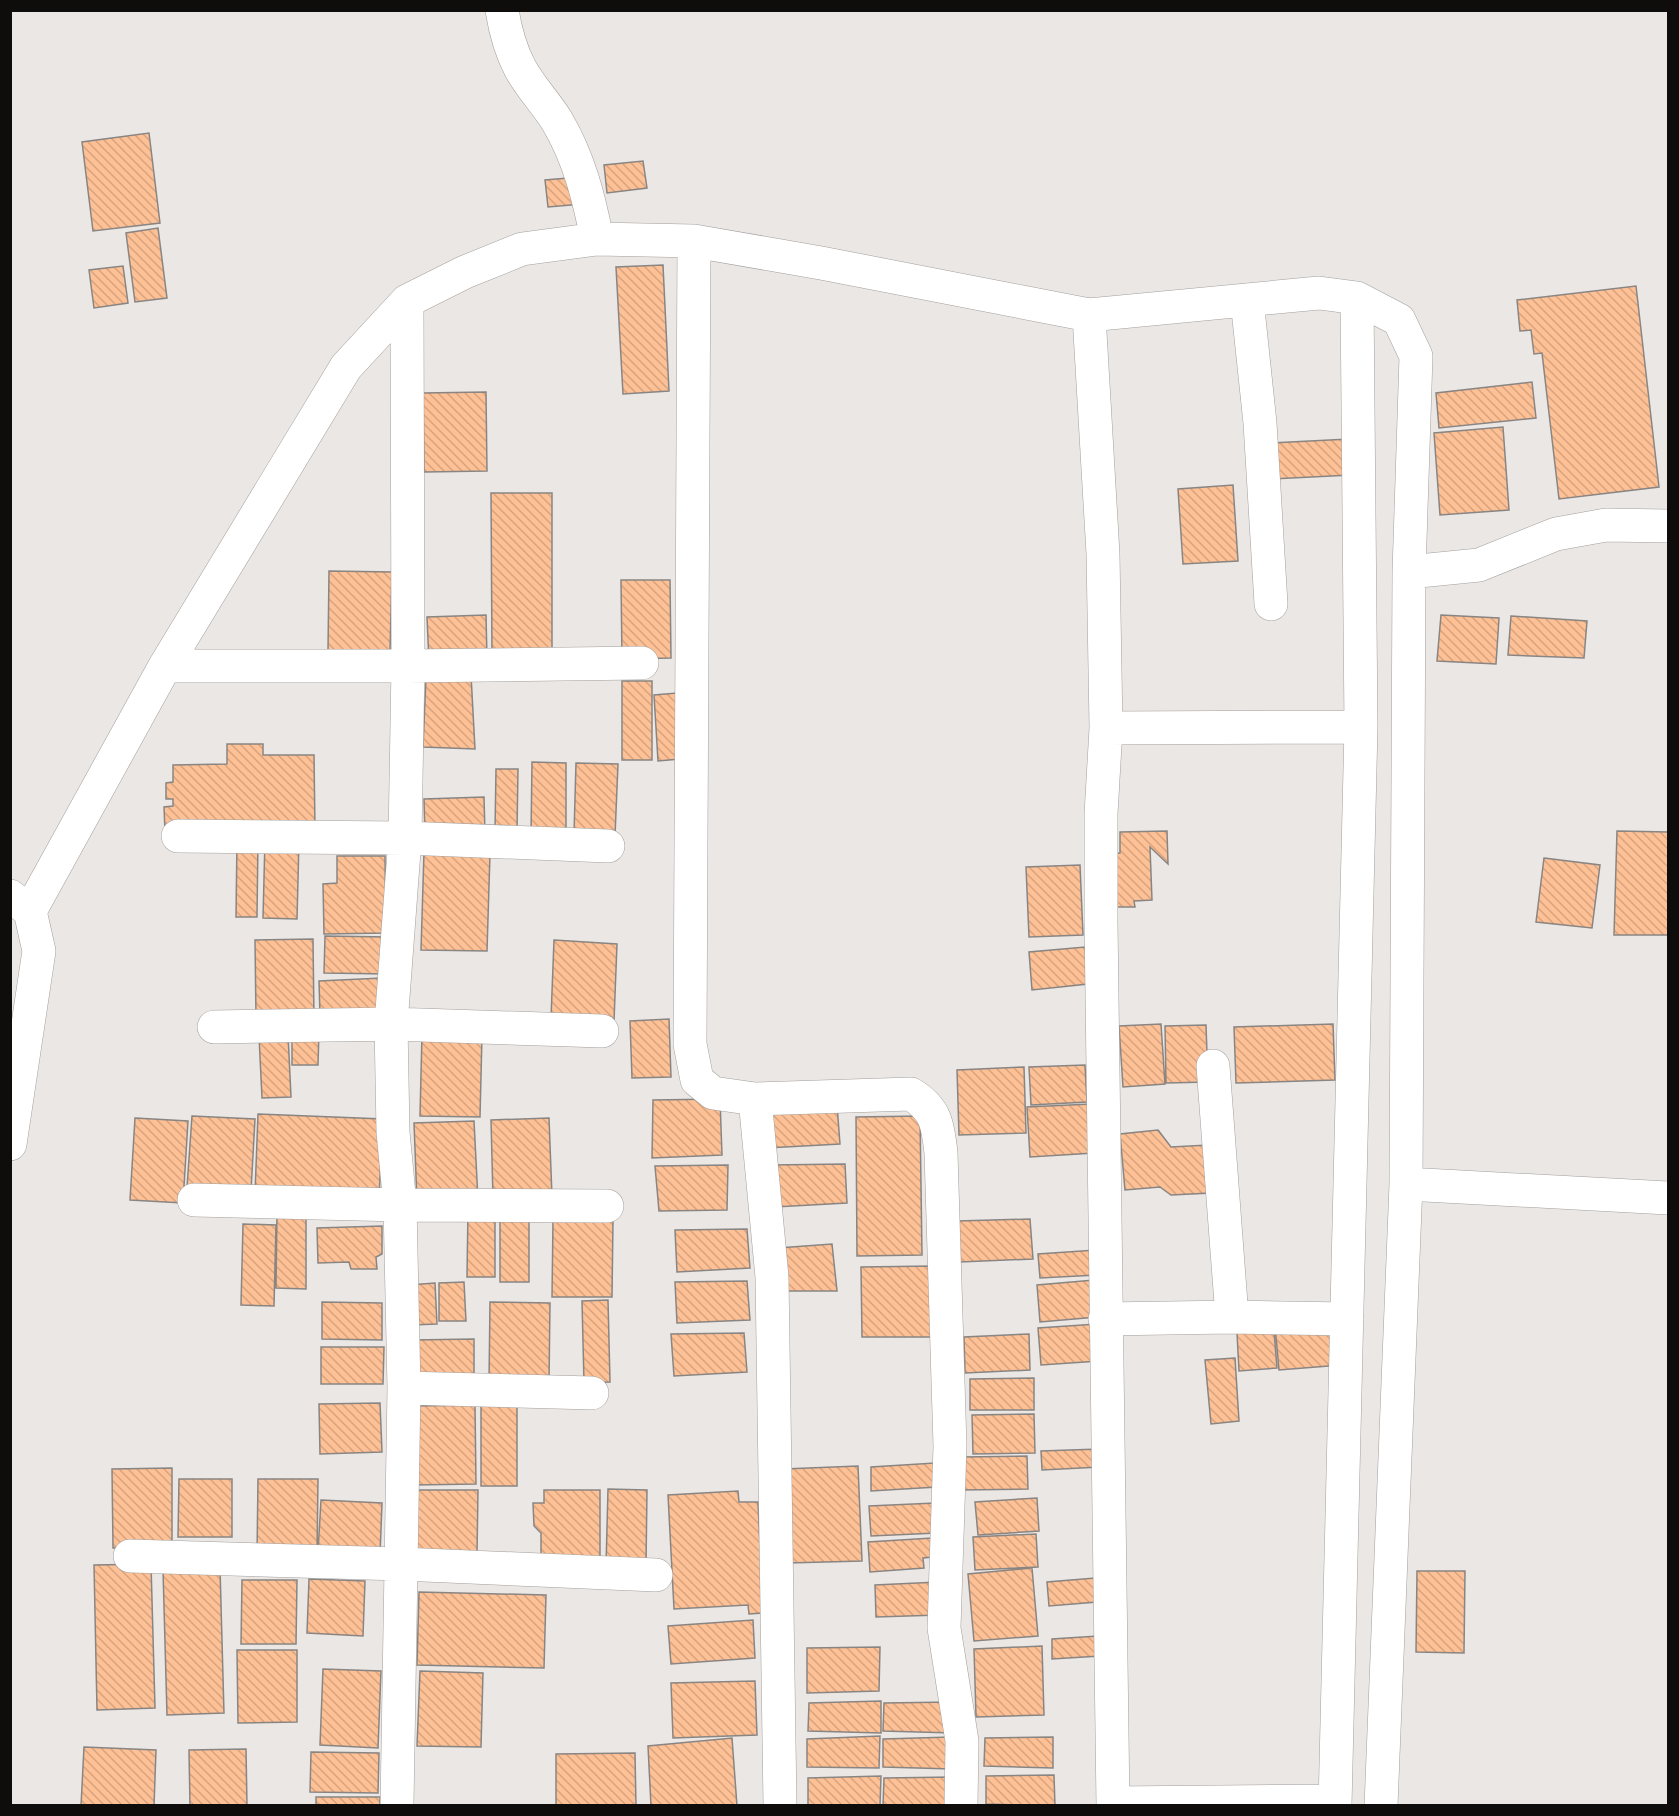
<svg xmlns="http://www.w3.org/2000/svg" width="1679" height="1816" viewBox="0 0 1679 1816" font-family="Commissioner,sans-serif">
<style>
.building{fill:url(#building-back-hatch);stroke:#898583;stroke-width:1.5}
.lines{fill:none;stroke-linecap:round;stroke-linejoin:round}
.minor-casing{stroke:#a39f9c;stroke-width:34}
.tertiary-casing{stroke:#a39f9c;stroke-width:34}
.minor{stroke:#fff;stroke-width:33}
.tertiary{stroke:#fff;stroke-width:33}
</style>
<defs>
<pattern id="building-back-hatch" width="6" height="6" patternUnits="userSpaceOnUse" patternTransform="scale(1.5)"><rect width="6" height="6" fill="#fec095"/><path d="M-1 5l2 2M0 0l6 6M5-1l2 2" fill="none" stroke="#d8a47f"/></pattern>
</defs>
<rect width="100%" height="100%" fill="#ebe7e4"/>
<path class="building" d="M149,133L160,223L93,231L82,142Z
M643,161L647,188L607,193L604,165Z
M580,177L582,204L548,207L545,180Z
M158,228L167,298L135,302L126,233Z
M663,265L669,391L623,394L616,267Z
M123,266L128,303L94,308L89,270Z
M1636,286L1659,487L1559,499L1542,353L1534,354L1531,330L1520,331L1517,300Z
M1532,382L1536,418L1439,428L1436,393Z
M486,392L487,471L424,472L423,393Z
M1503,427L1509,510L1440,515L1434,433Z
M1349,439L1351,475L1272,479L1271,443Z
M1233,485L1238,561L1183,564L1178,489Z
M491,493H552V657H492Z
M329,571L392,572L390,652L328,651Z
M621,580H670L671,658L622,659Z
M486,615L487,659L429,662L427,617Z
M1441,615L1499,618L1496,664L1437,661Z
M1511,616L1587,621L1584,658L1508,655Z
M471,675L475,749L423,747L426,678Z
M622,681H652V760H622Z
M677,693L680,759L658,761L654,695Z
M227,744H263V755H314L315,830L165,831L164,807L173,806V799H166V783L173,782V765L227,764Z
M532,762L566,763V835H531Z
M576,763L618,764L615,836L574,834Z
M496,769H518L517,832L495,831Z
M484,797L485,834L425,836L424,799Z
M1167,831L1168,864L1150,847L1152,900L1134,901L1135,907H1110L1108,854L1120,853V832Z
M1617,831L1668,832V935H1614Z
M265,839L299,841L297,919L263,918Z
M237,840H258L257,917H236Z
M424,852L490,854L487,951L421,950Z
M337,856H385L386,933L324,934L323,884L337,883Z
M1544,858L1600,865L1592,928L1536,922Z
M1080,865L1083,935L1029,937L1026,867Z
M325,936L389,937L388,974L324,973Z
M313,939L314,1018H256L255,940Z
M554,940L617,944L614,1021L551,1018Z
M1085,947L1088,984L1032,990L1029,952Z
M382,978L384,1013L320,1016L319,981Z
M669,1019L671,1077L632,1078L630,1021Z
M1161,1024L1165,1084L1123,1087L1119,1026Z
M1333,1024L1335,1080L1236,1083L1234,1027Z
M1206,1025L1208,1082L1166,1083L1165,1026Z
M292,1030L319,1031L318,1065H292Z
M422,1033L482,1035L480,1117L420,1116Z
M288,1034L291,1097L262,1098L259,1036Z
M1085,1065L1087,1102L1031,1105L1029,1067Z
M1024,1067L1026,1133L959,1135L957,1070Z
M720,1099L722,1155L652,1158L653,1100Z
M1091,1104L1094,1153L1030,1157L1027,1107Z
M837,1105L840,1144L767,1148L765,1106Z
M258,1114L383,1119L379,1197L255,1193Z
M192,1116L255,1119L251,1191L187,1187Z
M920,1116L922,1255L857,1256L856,1117Z
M135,1118L188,1121L183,1203L130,1200Z
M549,1118L552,1197L493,1199L491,1120Z
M474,1121L478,1200L417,1202L414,1123Z
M1158,1130L1171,1147L1208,1145L1211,1193L1171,1195L1160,1187L1125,1190L1120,1134Z
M845,1164L847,1203L775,1207L772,1165Z
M728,1165L727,1210L659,1211L655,1166Z
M468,1209H495V1277H467Z
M500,1210H529V1282H500Z
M277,1212H306V1289L276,1288Z
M1030,1219L1033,1259L960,1262L958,1221Z
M553,1220H613L612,1297H552Z
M243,1224L276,1225L274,1306L241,1305Z
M382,1226V1254L376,1257L377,1269H351L349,1262L318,1263L317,1228Z
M747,1229L750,1268L677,1272L675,1230Z
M832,1244L837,1291H780L778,1248Z
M1096,1250L1097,1275L1040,1278L1038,1254Z
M933,1266L934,1337H862L861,1267Z
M1094,1280L1097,1317L1040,1322L1037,1285Z
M747,1281L750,1320L677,1323L675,1282Z
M464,1282L466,1321H439V1283Z
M435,1283L437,1324L411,1325L408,1285Z
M608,1300L610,1382L584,1383L582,1301Z
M322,1302L382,1303V1340L322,1339Z
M490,1302L550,1303L549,1383H489Z
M1337,1320L1341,1365L1279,1370L1275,1325Z
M1097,1324L1099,1361L1041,1365L1038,1328Z
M1274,1331L1277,1368L1239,1371L1237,1333Z
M744,1333L747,1372L674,1376L671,1334Z
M1029,1334L1030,1370L965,1373L964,1337Z
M474,1339V1382L413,1383L412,1340Z
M321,1347H384L383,1384H321Z
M1235,1358L1239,1421L1211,1424L1205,1360Z
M1034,1378V1410H970V1379Z
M380,1403L382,1452L320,1454L319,1404Z
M475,1405L476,1484L413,1485V1406Z
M481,1405L517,1406V1486H481Z
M1034,1414L1035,1453L973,1454L972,1415Z
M1099,1449L1100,1467L1042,1470L1041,1451Z
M1027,1456L1028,1489L961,1490V1457Z
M935,1463L937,1487L871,1491V1467Z
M858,1466L862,1561L788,1563L784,1469Z
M172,1468V1547L113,1548L112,1469Z
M179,1479H232V1537H178Z
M258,1479H318L317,1556L257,1555Z
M608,1489L647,1490L646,1566H606Z
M416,1490H478L477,1555L414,1551Z
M544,1490H600V1564H541V1533L534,1526L533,1503H544Z
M738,1491L739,1502H758L763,1613L749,1614L748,1605L674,1609L668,1495Z
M1037,1498L1039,1531L978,1535L975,1502Z
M321,1500L382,1503L380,1555L318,1552Z
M935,1503L937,1533L871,1536L869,1506Z
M1036,1534L1038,1567L975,1570L973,1537Z
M932,1538L933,1557L923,1558L924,1568L870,1572L868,1542Z
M151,1564L155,1708L97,1710L94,1565Z
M220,1568L224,1713L167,1715L163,1570Z
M1032,1568L1038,1636L974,1641L968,1574Z
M1417,1571H1465L1464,1653L1416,1652Z
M1095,1578L1097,1602L1049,1606L1047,1582Z
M309,1579L365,1581L363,1636L307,1633Z
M242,1580H297L296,1644H241Z
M938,1582L939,1615L876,1617L875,1585Z
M419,1592L546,1595L544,1668L417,1665Z
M753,1620L755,1658L671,1664L668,1626Z
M1098,1636L1100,1656L1052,1659V1639Z
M1042,1646L1044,1715L976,1717L974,1649Z
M880,1647L879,1691L807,1693V1648Z
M237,1650H297V1722L238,1723Z
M323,1669L381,1671L378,1748L320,1745Z
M420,1671L483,1673L481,1747L417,1746Z
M755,1681L757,1735L673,1738L671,1683Z
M881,1701V1733L808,1731L809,1703Z
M952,1702L953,1733L883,1731L884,1703Z
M880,1736L879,1768L807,1767V1739Z
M951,1737L952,1769L883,1767V1739Z
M1053,1737V1768L984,1766L985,1738Z
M732,1738L737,1806H651L648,1746Z
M84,1747L156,1750L154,1806H81Z
M246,1749L247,1806H190L189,1750Z
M311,1752L379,1753L378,1793L310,1792Z
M635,1753L636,1806H556V1754Z
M1054,1775L1055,1806L986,1804V1776Z
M881,1776L880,1806H808V1778Z
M952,1777L953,1806H883L884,1778Z
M316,1797H380V1806H316Z"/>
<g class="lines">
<g class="minor-casing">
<path id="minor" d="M502,10C505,29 511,51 520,68C530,87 546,103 557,121C579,158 589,198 597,239
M694,241L690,1044L697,1080L713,1093L755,1099L911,1094C936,1109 938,1125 941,1153L950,1446L944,1628L962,1741L961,1806
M1247,300L1260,423L1271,604
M1089,315L1103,554L1106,728L1101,814V922L1113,1806
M1409,572L1479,565L1556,534L1606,525L1668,526
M165,666H408L642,663
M1106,728L1361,727
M178,836L405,838L608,846
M30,911L165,666L346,367L407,301L465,272L522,249L597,239L694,241L821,263L1089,315L1319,293L1357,298L1399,320L1416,356L1409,572L1406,1184L1381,1806
M214,1027L391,1024L602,1031
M1213,1066L1232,1317
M755,1099L772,1277L780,1806
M1406,1184L1668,1198
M194,1200L400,1205L607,1206
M1105,1319L1232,1317L1347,1319
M404,1388L592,1393
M130,1556L401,1564L656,1575
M1113,1803L1335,1801
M397,1806L404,1388L400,1205L393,1132L391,1024L405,838L408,666L407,301
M1335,1806L1361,727L1357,298"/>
</g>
<g class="tertiary-casing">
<path id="tertiary" d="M10,896L30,911L39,951L10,1144"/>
</g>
<use href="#minor" class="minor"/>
<use href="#tertiary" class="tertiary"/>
</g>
<rect width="1679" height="1816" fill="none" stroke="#0f0d0c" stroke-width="24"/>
</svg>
